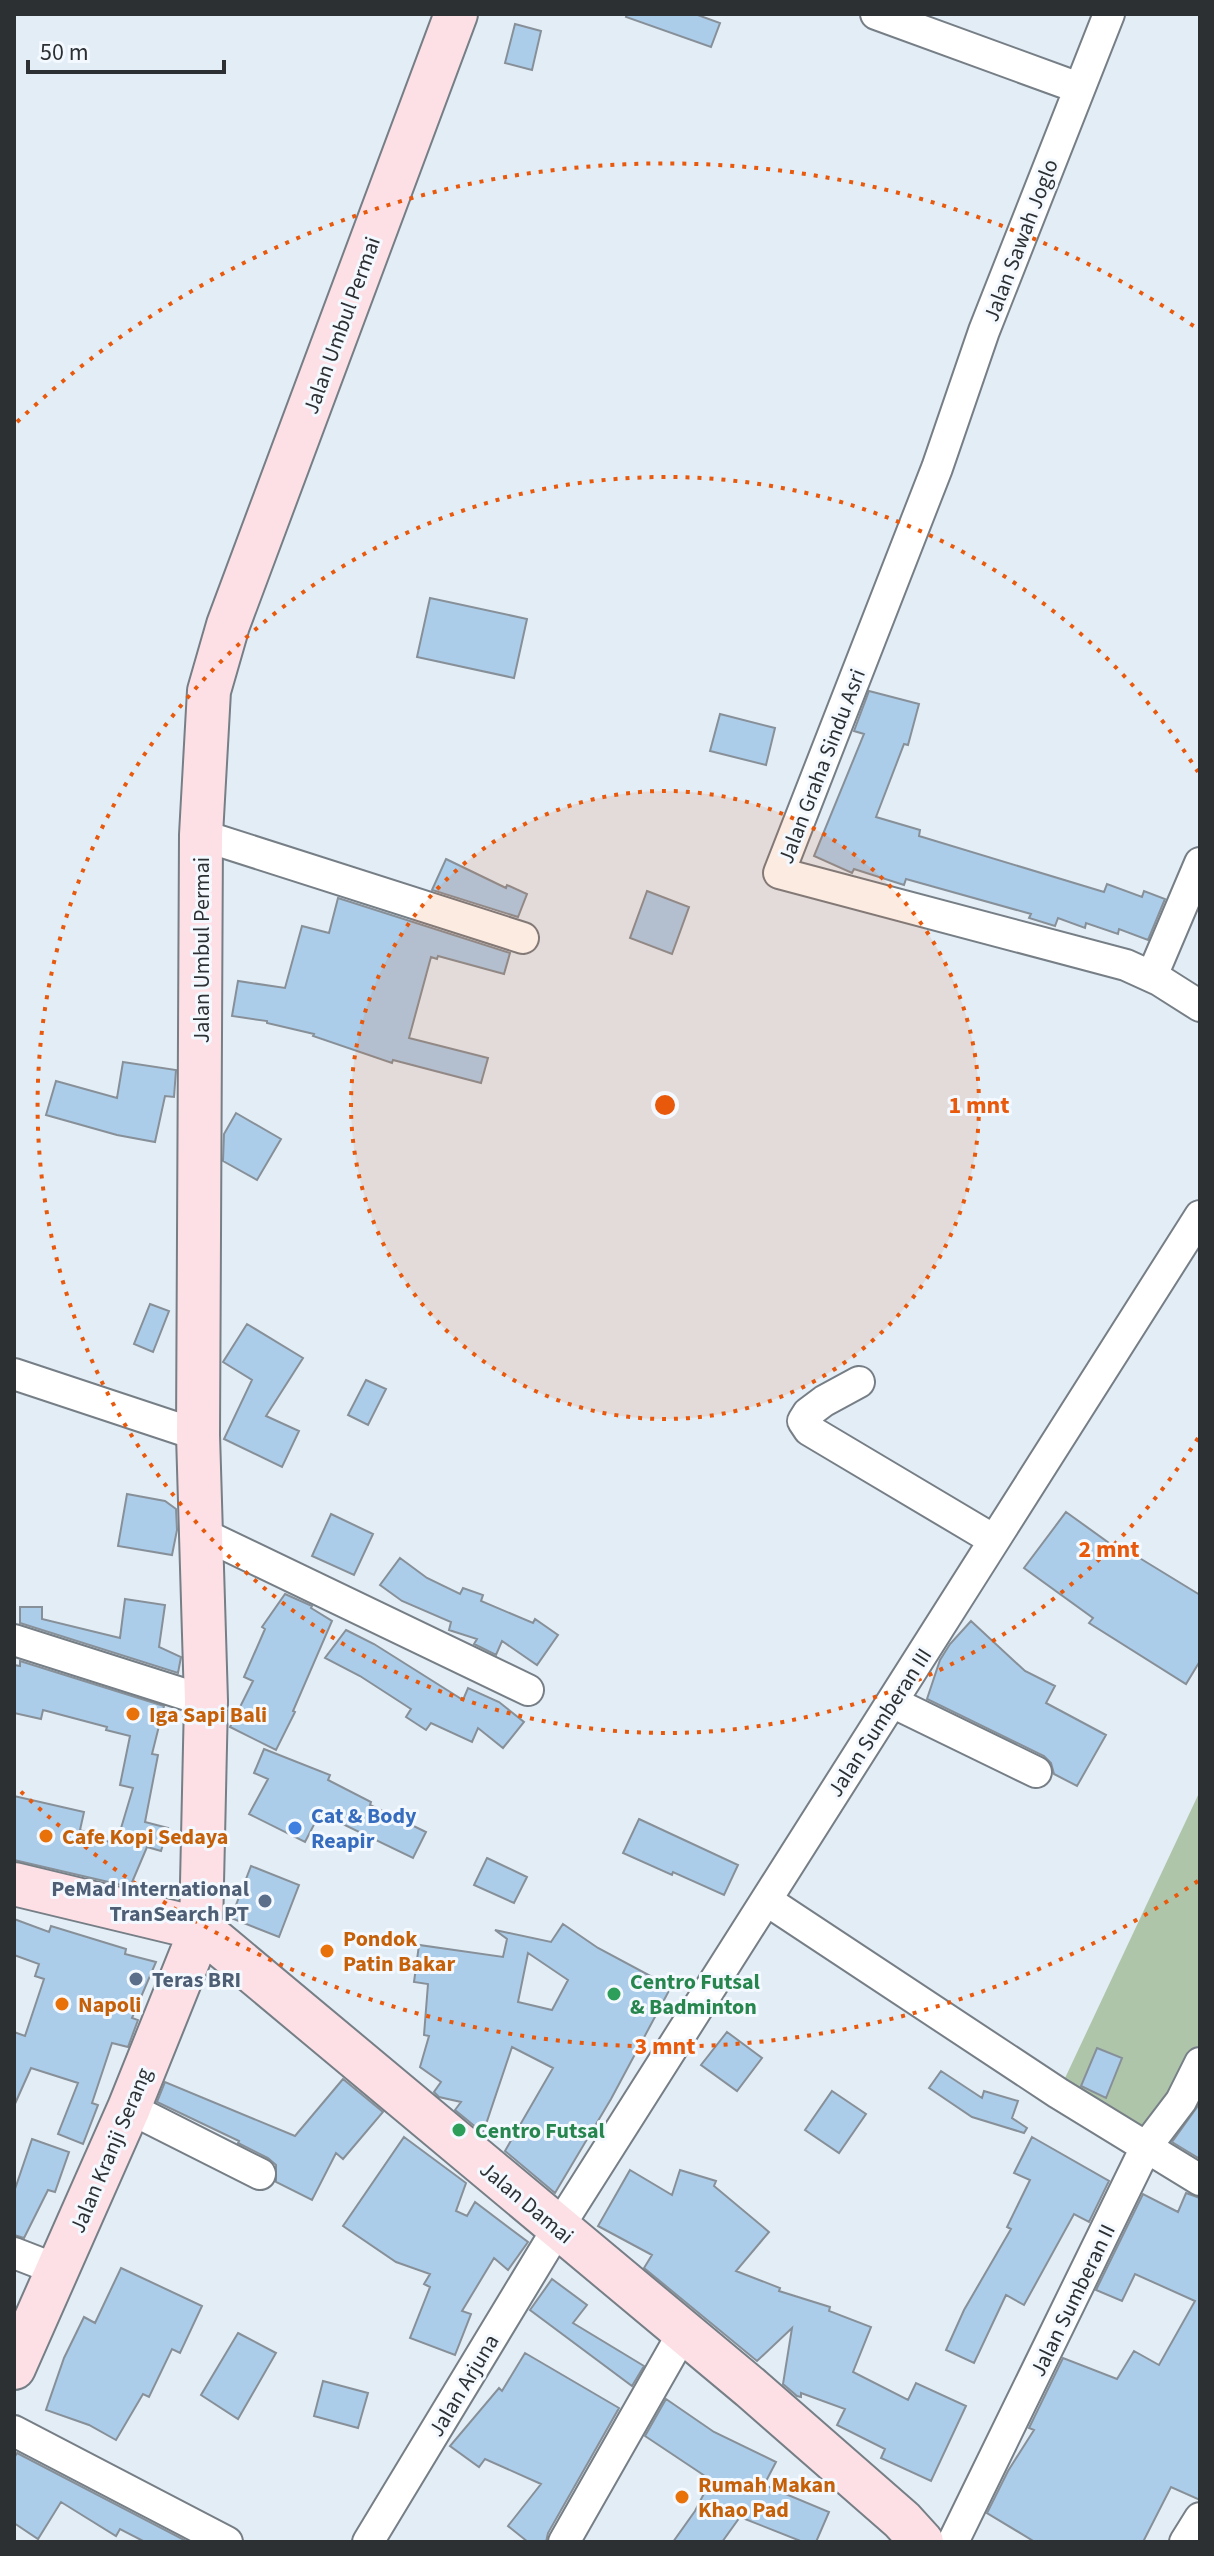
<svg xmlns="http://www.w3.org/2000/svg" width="1214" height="2556" viewBox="0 0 1214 2556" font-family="'Source Sans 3',sans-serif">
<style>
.green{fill:#afc5aa}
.building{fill:#accdea;stroke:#879098;stroke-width:2;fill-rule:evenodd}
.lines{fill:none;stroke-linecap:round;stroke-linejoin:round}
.minor-casing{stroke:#767e86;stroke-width:34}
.secondary-casing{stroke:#767e86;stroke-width:46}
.minor{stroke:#fff;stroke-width:30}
.secondary{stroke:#fde0e5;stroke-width:42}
.ring{fill:none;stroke:#e8590c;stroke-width:4;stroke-dasharray:4 8}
.food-dot{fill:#e8710a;stroke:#f3f9ff;stroke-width:3}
.shop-dot{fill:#3f7fe0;stroke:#f3f9ff;stroke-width:3}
.service-dot{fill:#5c6f8a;stroke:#f3f9ff;stroke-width:3}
.leisure-dot{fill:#2e9e5b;stroke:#f3f9ff;stroke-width:3}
.labels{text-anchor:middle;stroke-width:6;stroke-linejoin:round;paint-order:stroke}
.street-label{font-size:22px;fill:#2c3033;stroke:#f3f9ff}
.food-label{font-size:22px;font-weight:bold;fill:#c56008;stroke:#f3f9ff;text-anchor:start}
.shop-label{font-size:22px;font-weight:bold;fill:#366cbe;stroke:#f3f9ff;text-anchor:start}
.service-label{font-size:22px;font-weight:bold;fill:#4e5e75;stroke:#f3f9ff;text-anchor:end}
.leisure-label{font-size:22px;font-weight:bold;fill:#27864d;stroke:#f3f9ff;text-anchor:start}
.centre{fill:#e8590c;stroke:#f3f9ff;stroke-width:4}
.ring-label{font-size:24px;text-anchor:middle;font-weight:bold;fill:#e8590c;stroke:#f3f9ff;stroke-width:6;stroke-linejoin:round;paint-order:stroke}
</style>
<rect width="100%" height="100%" fill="#e3edf6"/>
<path class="green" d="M1200,1791V2046L1146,2147L1058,2093Z"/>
<path class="building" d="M627,14H695L720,23L711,47L626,17Z
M515,24L541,31L532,70L505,63Z
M430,598L527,619L514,678L417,657Z
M869,691L919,704L908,745L904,744L876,817L920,830L919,836L1104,892L1107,884L1142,897L1144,891L1165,899L1148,940L1119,929L1118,934L1086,923L1085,928L1058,918L1055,926L1029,918L1031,914L906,879L904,885L854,869L852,873L814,856L864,734L854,731Z
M720,714L775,728L766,765L710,751Z
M446,859L506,888L507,885L527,894L518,917L432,890Z
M647,891L689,907L672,954L630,938Z
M338,898L510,953L504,974L438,956L437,959L431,957L409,1038L488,1058L481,1083L393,1060L392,1063L313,1036L314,1034L267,1023V1021L232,1016L238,981L285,988L302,926L329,933Z
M123,1062L176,1070L174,1097L165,1096L155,1142L117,1135L46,1115L56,1081L117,1098Z
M236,1113L281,1139L257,1180L223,1161L224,1134Z
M150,1304L169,1311L153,1352L134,1344Z
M247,1324L303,1358L266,1416L299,1431L282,1467L224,1439L252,1380L223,1362Z
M366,1380L386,1389L368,1425L348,1415Z
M127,1494L165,1501L176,1509L177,1530L172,1555L118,1546Z
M1066,1512L1130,1558L1133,1554L1200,1595V1661L1186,1684L1089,1623L1093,1618L1024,1568Z
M331,1514L373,1534L354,1575L312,1556Z
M400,1558L427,1578L460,1594L463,1588L483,1595L481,1601L533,1623L535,1619L558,1635L537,1665L502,1641L496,1655L474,1644L477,1639L449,1630L451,1622L402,1601L380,1585Z
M285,1594L312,1606L311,1608L332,1621L293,1711L295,1712L276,1750L230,1727L253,1681L244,1677L265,1629L262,1627Z
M125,1599L165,1605L159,1647L181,1657L178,1673L20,1623V1607H42V1619L120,1638Z
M971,1621L1025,1671L1055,1686L1046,1703L1106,1735L1077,1786L1054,1774L1051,1763L1044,1756L927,1699L940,1660L950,1644Z
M346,1630L374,1644L463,1700L468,1688L499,1702L524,1722L503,1748L478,1728L472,1742L431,1723L426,1730L406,1717L411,1709L360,1676L325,1658Z
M20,1661L164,1706L152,1754L158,1755L145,1822L168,1828L161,1851L147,1847L130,1887L14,1860V1796L84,1812L80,1830L116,1845L133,1788L120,1785L130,1736L106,1730L107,1727L43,1710L41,1719L14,1713V1665L20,1666Z
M264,1749L330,1775L328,1780L371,1802L370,1805L426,1832L413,1858L320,1813L305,1842L249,1814L268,1779L254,1773Z
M639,1819L738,1865L724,1895L673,1872L672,1875L623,1853Z
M487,1858L527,1877L514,1903L474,1885Z
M251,1866L299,1885L279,1937L231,1918Z
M14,1919L49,1932L51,1926L126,1949L125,1954L156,1962L132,2018L138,2020L128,2047L112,2043L92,2103L98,2105L83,2144L58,2134L78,2083L31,2068L14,2106V2032L25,2036L44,1979L35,1976L39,1964L14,1955Z
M563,1924L598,1948L671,1987L611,2099L555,2193L505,2151L553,2068L512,2047L483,2133L455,2110L461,2102L439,2097L434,2092L441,2082L420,2067L429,2036L424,2035L428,1984L414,1982L419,1945L503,1957L507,1939L495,1930L551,1942ZM528,1953L568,1980L552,2010L518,2002Z
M727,2032L762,2058L737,2091L701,2065Z
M1097,2048L1122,2058L1106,2098L1081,2086Z
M941,2071L982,2098L984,2091L1018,2101L1012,2118L1027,2128L1024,2133L972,2117L929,2088Z
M343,2079L383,2112L343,2159L336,2153L312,2200L276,2182V2165L268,2158L238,2143L239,2141L157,2102L165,2082L295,2136Z
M832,2091L866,2114L839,2153L805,2130Z
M1200,2103V2159L1172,2142Z
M404,2137L466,2183L456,2211L467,2216L475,2202L528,2242L508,2270L494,2258L462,2311L471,2314L455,2355L410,2338L430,2287L424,2284L430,2274L396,2262L343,2226Z
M1032,2137L1109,2181L1089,2222L1074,2214L1024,2305L1006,2295L974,2363L946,2350L964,2310L1011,2229L1007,2227L1030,2180L1014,2173Z
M32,2139L69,2152L55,2192L48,2190L24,2238L14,2235V2192Z
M630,2170L672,2195L680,2170L716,2181L714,2186L769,2232L736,2271L780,2288L779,2291L830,2307L829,2311L871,2327L853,2372L908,2400L916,2383L966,2406L931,2481L881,2458L885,2449L837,2425L845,2409L801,2393V2397L797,2396L783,2384L792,2328L757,2361L644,2268L652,2255L598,2226Z
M1186,2193L1200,2198V2500L1171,2487L1143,2542H1035L987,2513L1008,2471L1034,2430L1029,2428L1063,2358L1117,2379L1134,2351L1159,2365L1195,2301L1135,2274L1122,2301L1096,2290L1143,2194L1178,2212Z
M121,2268L202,2306L180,2353L172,2349L149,2397L143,2394L116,2440L89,2425L46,2410L64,2358L84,2317L95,2323Z
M552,2279L587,2305L573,2323L644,2366L632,2386L530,2310Z
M238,2333L276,2353L238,2419L201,2395Z
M525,2353L619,2408L548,2533L546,2542H528L508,2526L541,2484L485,2459L479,2467L450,2446L499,2388L502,2391Z
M323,2381L368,2393L358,2428L314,2416Z
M666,2399L714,2432L776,2462L764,2485L829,2512L816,2542H803L740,2517L722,2542H673L695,2511L711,2480L645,2436Z
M17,2453L188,2542H145L120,2529L116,2536L61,2502L38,2539L14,2523V2458Z"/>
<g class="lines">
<g class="minor-casing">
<path id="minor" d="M876,14L1079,88
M1109,14L984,331L937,468L779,873L1126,965L1159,980L1200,1006
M201,835L523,938
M1152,976L1200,863
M14,1374L198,1435
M859,1382L824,1401L808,1413L803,1421L809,1430L994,1540
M201,1533L528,1690
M14,1640L206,1701
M892,1702L1036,1772
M766,1900L1058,2093L1200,2180
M129,2108L260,2174
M14,2253L58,2270
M14,2431L227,2542
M368,2542L558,2228L1200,1216
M564,2542L683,2333
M953,2542L1146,2147L1181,2101L1200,2063
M1185,2542L1200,2518"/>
</g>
<g class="secondary-casing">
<path id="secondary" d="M14,1884L201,1929L751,2388L902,2520L922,2542
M14,2368L129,2108L201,1929L206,1701L198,1435L201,835L209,691L228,625L456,14"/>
</g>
<use href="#minor" class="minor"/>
<use href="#secondary" class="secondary"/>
</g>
<circle cx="665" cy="1105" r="314" fill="#e8590c" fill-opacity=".12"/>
<g class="ring">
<circle cx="665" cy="1105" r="314"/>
<path d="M1198 1438A628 628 0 1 1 1198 772"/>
<path d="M1198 1881A941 941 0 0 1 17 1788M17 422A941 941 0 0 1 1198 329"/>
</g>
<g class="food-dot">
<circle cx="133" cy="1714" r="8"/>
<circle cx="46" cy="1836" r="8"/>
<circle cx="327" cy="1951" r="8"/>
<circle cx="62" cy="2004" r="8"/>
<circle cx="682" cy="2497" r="8"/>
</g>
<circle class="shop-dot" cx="295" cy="1828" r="8"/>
<g class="service-dot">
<circle cx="265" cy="1901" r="8"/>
<circle cx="136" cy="1979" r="8"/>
</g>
<g class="leisure-dot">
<circle cx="614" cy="1994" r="8"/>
<circle cx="459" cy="2130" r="8"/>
</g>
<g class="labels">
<g class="street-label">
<text transform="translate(1020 240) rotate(-69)" y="8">Jalan Sawah Joglo</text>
<text transform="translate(341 325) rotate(-70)" y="8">Jalan Umbul Permai</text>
<text transform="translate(821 766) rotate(-69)" y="8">Jalan Graha Sindu Asri</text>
<text transform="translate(201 950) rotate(-90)" y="8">Jalan Umbul Permai</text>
<text transform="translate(879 1722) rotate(-57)" y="8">Jalan Sumberan III</text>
<text transform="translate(110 2150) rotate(-67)" y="8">Jalan Kranji Serang</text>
<text transform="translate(527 2202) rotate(40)" y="8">Jalan Damai</text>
<text transform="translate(1072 2300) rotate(-64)" y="8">Jalan Sumberan II</text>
<text transform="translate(463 2385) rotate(-59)" y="8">Jalan Arjuna</text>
</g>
<g class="food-label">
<text x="149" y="1722">Iga Sapi Bali</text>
<text x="62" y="1844">Cafe Kopi Sedaya</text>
<text x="343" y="1946">Pondok<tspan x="343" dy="25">Patin Bakar</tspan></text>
<text x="78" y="2012">Napoli</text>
<text x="698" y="2492">Rumah Makan<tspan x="698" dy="25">Khao Pad</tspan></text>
</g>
<g class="shop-label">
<text x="311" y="1823">Cat &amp; Body<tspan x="311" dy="25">Reapir</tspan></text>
</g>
<g class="service-label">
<text x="249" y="1896">PeMad International<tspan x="249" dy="25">TranSearch PT</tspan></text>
<text x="152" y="1987" text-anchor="start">Teras BRI</text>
</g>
<g class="leisure-label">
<text x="630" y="1989">Centro Futsal<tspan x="630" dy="25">&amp; Badminton</tspan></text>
<text x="475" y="2138">Centro Futsal</text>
</g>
</g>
<circle cx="665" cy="1105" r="12" class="centre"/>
<g class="ring-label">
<text x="979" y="1113">1 mnt</text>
<text x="1109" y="1557">2 mnt</text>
<text x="665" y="2054">3 mnt</text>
</g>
<rect width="1214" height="2556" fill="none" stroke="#2c3033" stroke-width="32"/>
<path d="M28 60v12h196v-12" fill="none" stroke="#2c3033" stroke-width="4"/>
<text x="40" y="60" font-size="24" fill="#2c3033" stroke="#f3f9ff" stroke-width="6" paint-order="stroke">50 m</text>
</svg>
